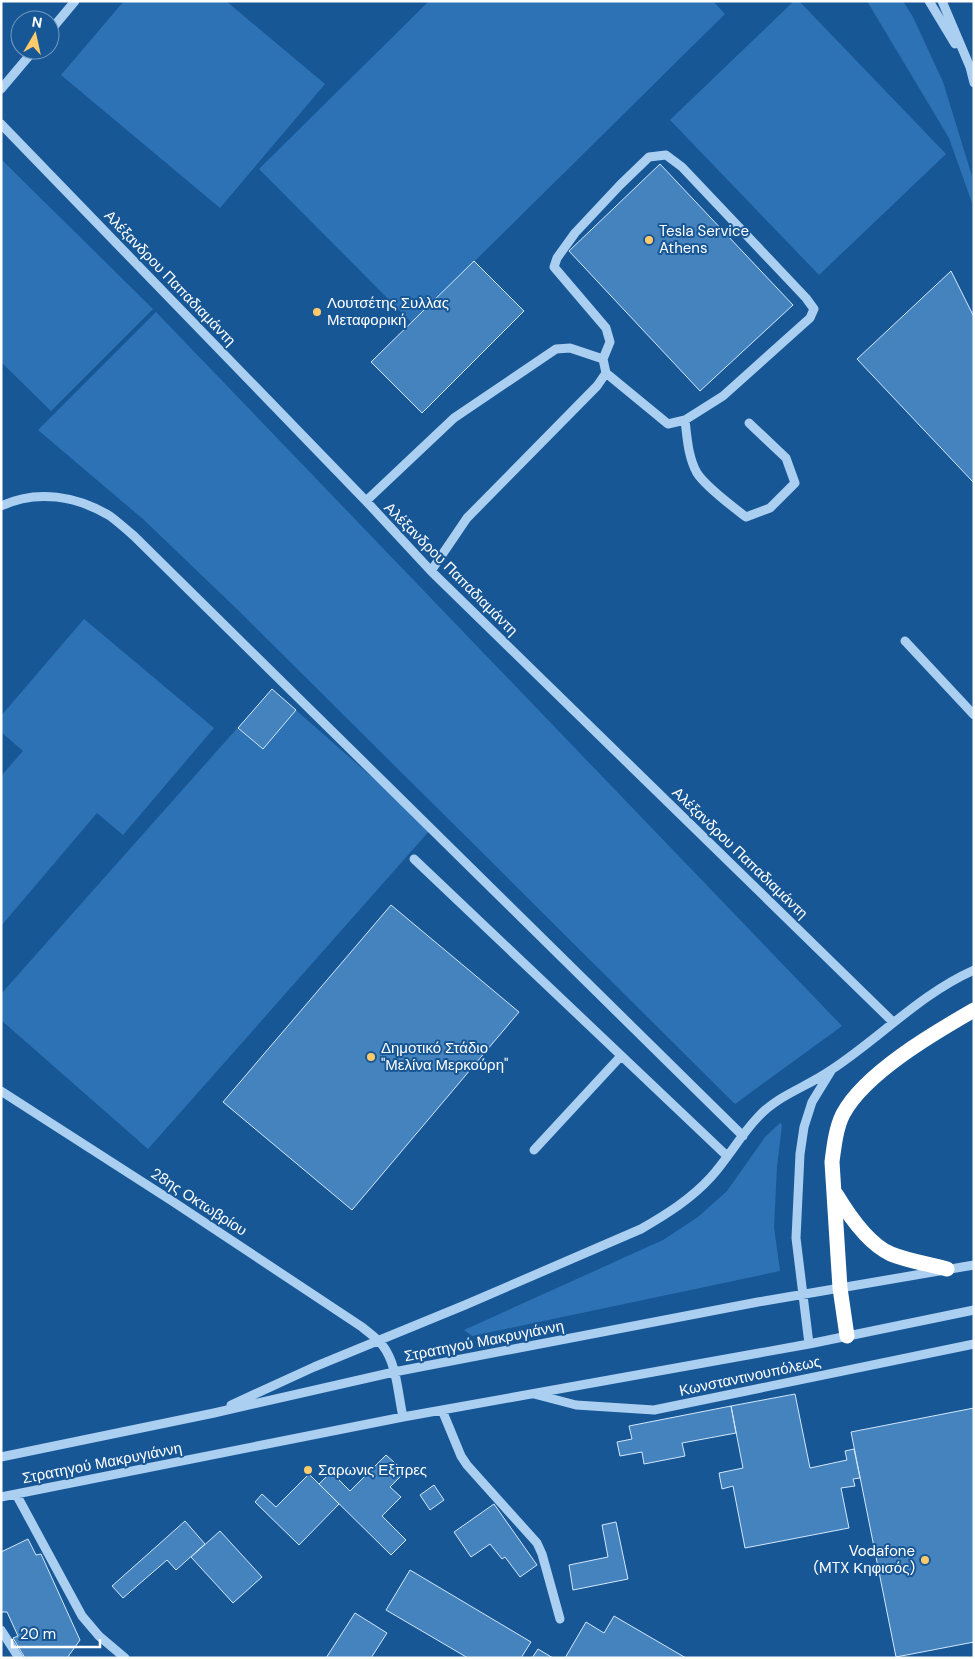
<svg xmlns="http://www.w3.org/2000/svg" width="975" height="1659" viewBox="0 0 975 1659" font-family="'DM Sans',sans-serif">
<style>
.green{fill:#2c72b5}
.building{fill:#4583be;stroke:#d2e7fc}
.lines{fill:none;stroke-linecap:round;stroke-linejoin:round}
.minor{stroke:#abcff1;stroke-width:9}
.highway{stroke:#fff;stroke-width:15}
.poi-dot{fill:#ffcb6a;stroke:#185796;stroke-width:2}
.labels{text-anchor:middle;stroke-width:4;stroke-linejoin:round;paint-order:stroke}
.poi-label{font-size:15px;fill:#fff;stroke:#185796;text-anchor:start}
.street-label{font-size:15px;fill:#fff;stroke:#185796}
</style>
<rect width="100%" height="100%" fill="#185796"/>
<path class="green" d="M124,1H226L325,84L220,208L61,75Z
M429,1H713L725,14L412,323L259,169Z
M794,1H799L946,154L819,275L670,120Z
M867,1H903L913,17L943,82L972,176V203L949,138Z
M1,159L153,309L51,411L1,362Z
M156,312L842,1026L735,1104L240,612L144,520L38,430Z
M84,619L214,728L123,835L97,813L1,926V776L23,751L1,732V716Z
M272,689L431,829L148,1149L1,1020V994Z
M780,1123L782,1125L777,1167L774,1227L780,1271L472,1336L464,1330L663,1240L698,1217L727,1191L765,1137Z"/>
<path class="building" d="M660,164L793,305L700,391L569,251Z
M474,261L524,311L422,413L371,362Z
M951,271L974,317V483L857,359Z
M272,689L296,710L263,749L238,728Z
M391,905L519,1012L352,1210L223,1102Z
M795,1394L810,1468L847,1460L845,1451L854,1449L860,1478L853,1479L855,1486L841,1488L849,1528L745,1548L733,1486L722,1489L719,1473L743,1468L731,1406Z
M731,1406L736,1433L682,1443L685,1456L644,1464L642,1452L620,1456L617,1442L632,1439L629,1426Z
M974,1408V1642L896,1657L851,1432Z
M386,1455L405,1472L390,1487L401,1497L382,1516L406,1540L391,1555L319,1484L331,1472L350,1491Z
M309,1474L339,1504L299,1545L255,1502L262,1494L276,1507Z
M434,1485L444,1500L430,1510L420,1495Z
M494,1504L537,1565L520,1577L505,1557L502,1559L490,1544L471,1557L454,1532Z
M185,1521L205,1544L176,1570L167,1560L123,1598L112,1586Z
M616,1522L628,1579L573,1590L569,1565L608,1557L602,1525Z
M220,1531L262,1577L233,1603L191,1557Z
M28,1539L36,1555L41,1554L80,1640L67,1658H25L13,1638L18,1636L7,1612H2L1,1610V1552Z
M410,1570L531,1642L521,1658H468L386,1610Z
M355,1613L387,1633L371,1658H326Z
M614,1616L686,1658H565L586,1622L604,1633Z
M538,1649L553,1658H532Z"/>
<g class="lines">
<path class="minor" d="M929,1L955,44
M942,1L970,67L974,83
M50,31L75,1
M1,89L34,50
M1,124L366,501L431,571L893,1022
M603,359L610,342L606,328L554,267L557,258L575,233L620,185L649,157L666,155L682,167L806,298L814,309L810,318L723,396L685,420L668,424L606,373
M685,420C687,437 688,457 697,473C706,487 733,507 746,517L770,508L795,483L786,458L749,423
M366,501L454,418L556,349L570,348L603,359L606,373L597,386L467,518L431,571
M1,506C37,489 77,496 110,516C118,522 126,529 134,536L743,1136
M905,641L974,715
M414,859L727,1156
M1,1091L172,1201L362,1327C369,1333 377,1338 383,1346C397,1364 398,1395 403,1417
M534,1150L621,1056
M809,1344L796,1238L800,1154L804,1127L812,1102L831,1071
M534,1394L576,1405L654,1410L974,1344
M231,1405L314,1367L465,1305L641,1229C667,1214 691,1199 711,1177C728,1158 740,1136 758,1117C778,1095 807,1087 831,1070C880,1038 920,994 974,970
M442,1410L461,1456L467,1465L537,1543L542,1554L560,1619
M1,1457L214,1413L394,1372L758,1302L974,1265
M16,1494L82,1616L99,1636L125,1658
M1,1497L403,1417L809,1344L974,1310
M1,1630L19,1658"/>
<path class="highway" d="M836,1194C848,1214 868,1244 891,1254C908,1261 929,1264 947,1269
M847,1336L840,1288L832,1162C834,1146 836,1128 843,1114C865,1073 934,1033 974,1010"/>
</g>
<g class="poi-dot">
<circle cx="649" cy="240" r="5"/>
<circle cx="317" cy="312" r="5"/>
<circle cx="371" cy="1057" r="5"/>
<circle cx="308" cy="1470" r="5"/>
<circle cx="925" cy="1560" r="5"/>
</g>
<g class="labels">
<g class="poi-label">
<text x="659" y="236">Tesla Service<tspan x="659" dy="17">Athens</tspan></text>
<text x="327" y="308">Λουτσέτης Συλλας<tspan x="327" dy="17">Μεταφορική</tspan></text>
<text x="381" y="1053">Δημοτικό Στάδιο<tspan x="381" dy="17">"Μελίνα Μερκούρη"</tspan></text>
<text x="318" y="1475">Σαρωνις Εξπρες</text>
<text x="915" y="1556" text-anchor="end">Vodafone<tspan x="915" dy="17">(MTX Κηφισός)</tspan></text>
</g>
<g class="street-label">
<text transform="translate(170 278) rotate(46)" y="5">Αλέξανδρου Παπαδιαμάντη</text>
<text transform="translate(451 569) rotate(45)" y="5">Αλέξανδρου Παπαδιαμάντη</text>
<text transform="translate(740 853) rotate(44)" y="5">Αλέξανδρου Παπαδιαμάντη</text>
<text transform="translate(199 1202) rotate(33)" y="5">28ης Οκτωβρίου</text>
<text transform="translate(484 1341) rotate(-11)" y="5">Στρατηγού Μακρυγιάννη</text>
<text transform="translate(750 1376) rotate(-12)" y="5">Κωνσταντινουπόλεως</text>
<text transform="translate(102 1463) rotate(-11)" y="5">Στρατηγού Μακρυγιάννη</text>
</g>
</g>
<rect width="975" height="1659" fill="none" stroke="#ffffff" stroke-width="5"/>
<g transform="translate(35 35) rotate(9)"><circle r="24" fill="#185796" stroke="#749ac0"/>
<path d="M0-4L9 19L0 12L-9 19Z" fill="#ffcb6a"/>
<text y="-8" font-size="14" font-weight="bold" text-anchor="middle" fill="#ffffff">N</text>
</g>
<path d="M12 1639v8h88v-8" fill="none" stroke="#ffffff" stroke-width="2.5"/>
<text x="20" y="1639" font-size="15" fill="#ffffff" stroke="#185796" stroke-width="4" paint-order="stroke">20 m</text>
</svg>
